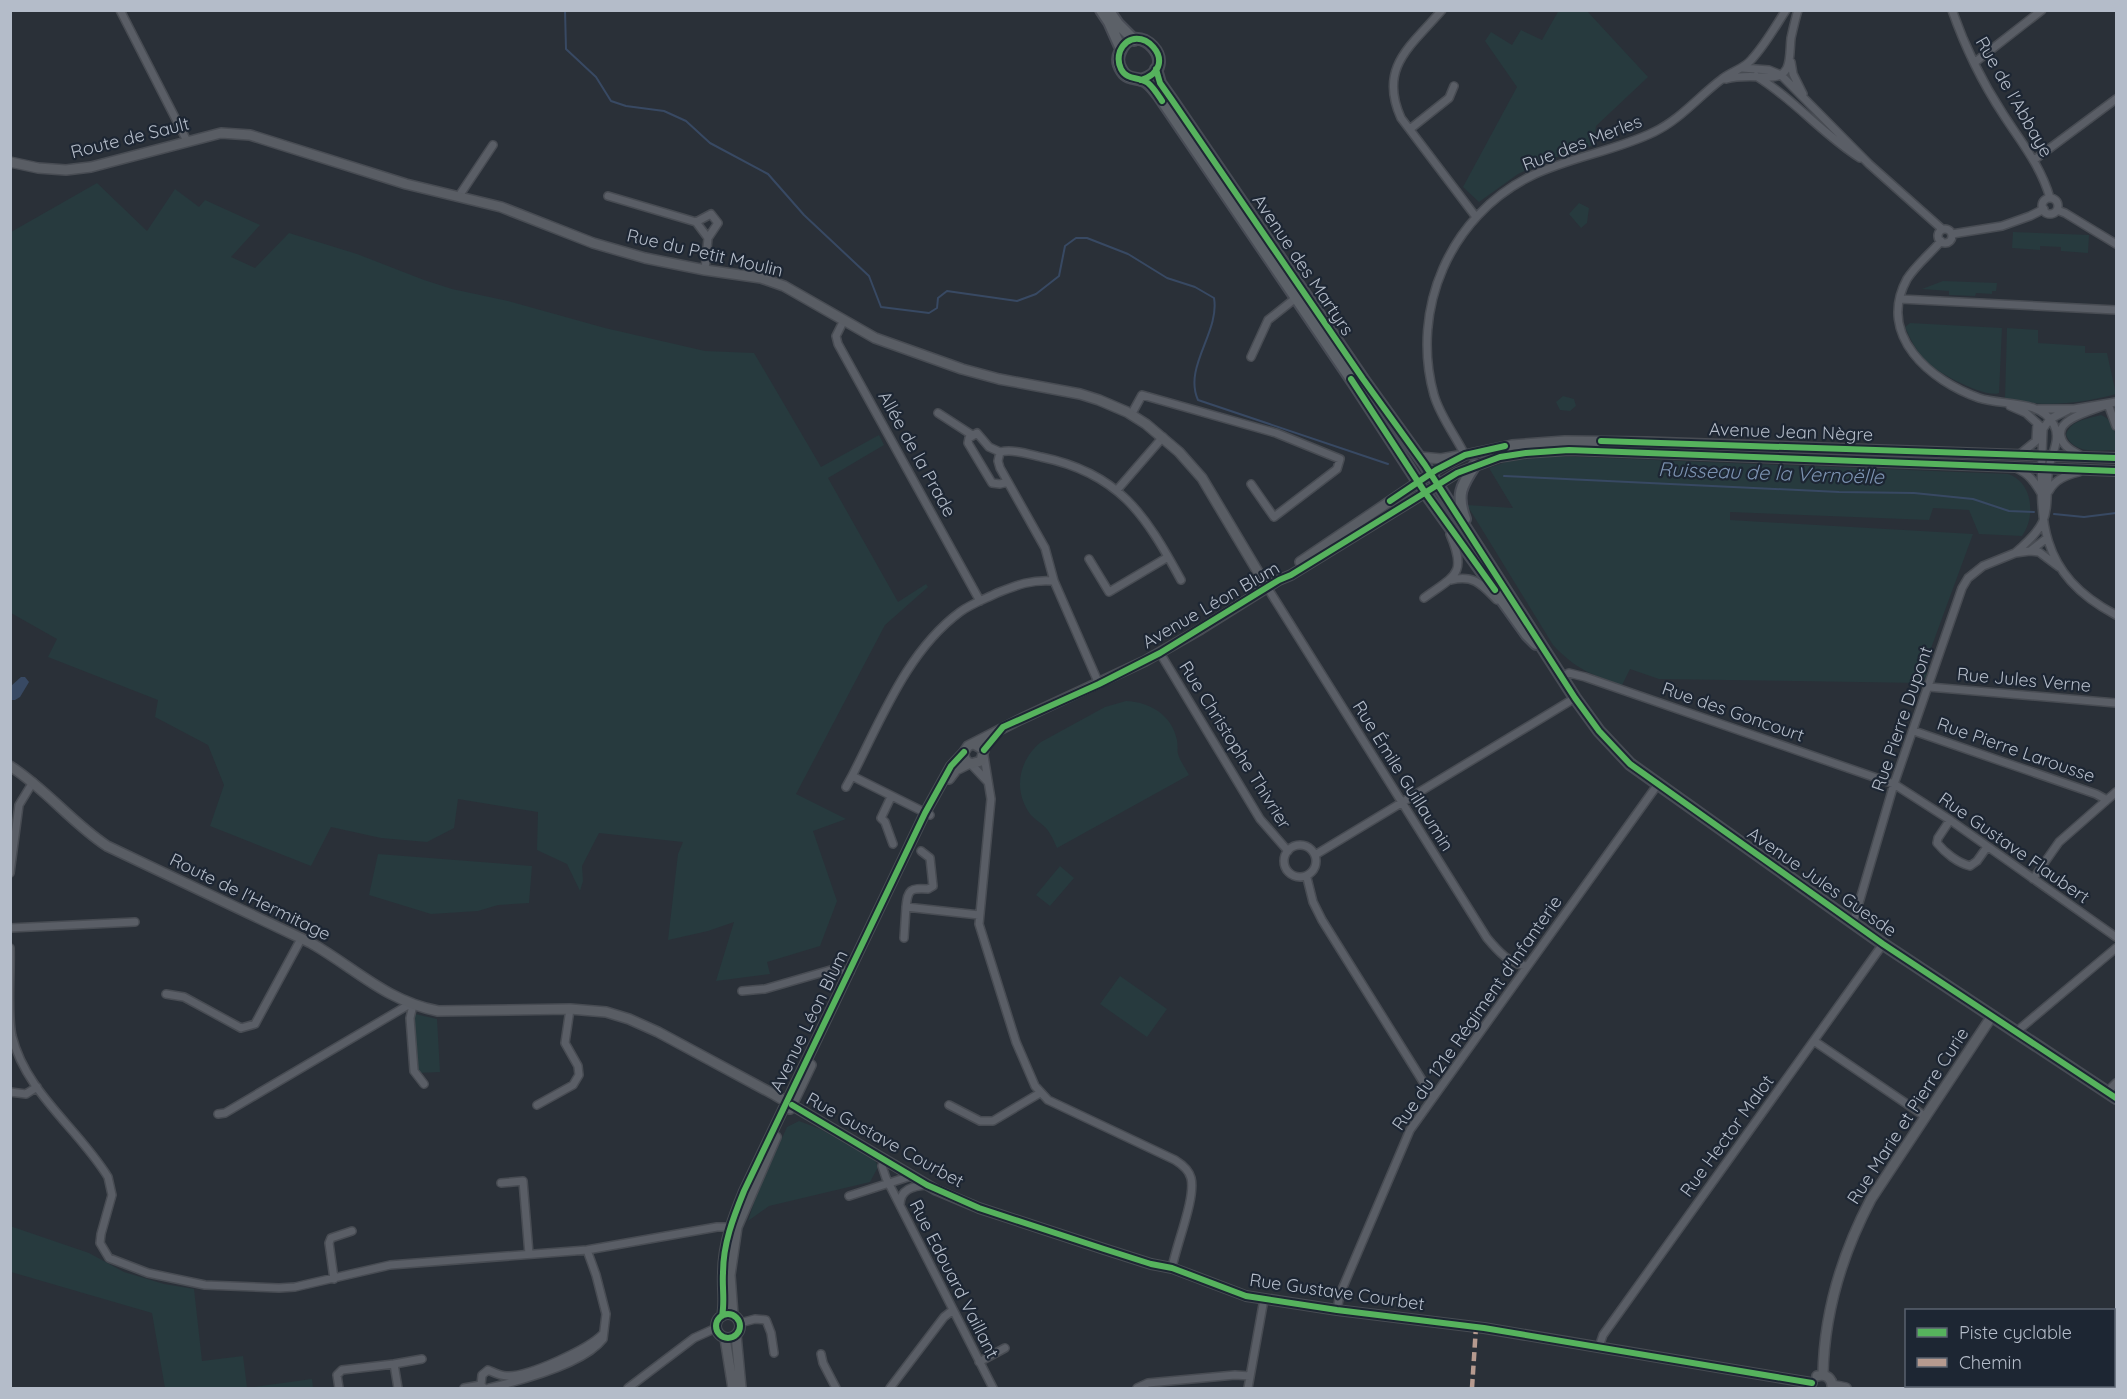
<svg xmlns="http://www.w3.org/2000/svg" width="2127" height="1399" viewBox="0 0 2127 1399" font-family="Quicksand,sans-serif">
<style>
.green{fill:#273a3e}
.water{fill:#384963}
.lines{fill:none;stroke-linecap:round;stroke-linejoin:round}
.stream{stroke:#384963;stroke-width:2}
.street-casing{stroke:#484c53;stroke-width:10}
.secondary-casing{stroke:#484c53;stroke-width:12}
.primary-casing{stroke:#484c55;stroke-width:14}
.street{stroke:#5a5e66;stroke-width:7}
.secondary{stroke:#595d64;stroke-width:9}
.primary{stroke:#5c6168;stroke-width:10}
.quiet{stroke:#b69a8f;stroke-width:4.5;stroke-dasharray:9 4.5;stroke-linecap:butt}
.cycleway-casing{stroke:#1d2633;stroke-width:10}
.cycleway{stroke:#56b35d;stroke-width:6}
.labels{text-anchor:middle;stroke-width:4.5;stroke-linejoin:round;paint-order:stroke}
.street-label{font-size:18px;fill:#b4bcc9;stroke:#1d2633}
.water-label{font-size:20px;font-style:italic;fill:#7c92b1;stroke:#1d2633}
</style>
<rect width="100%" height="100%" fill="#2a3038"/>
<path class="green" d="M1559,10L1587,11L1648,77L1596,126L1594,145L1551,159L1518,174L1479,202L1463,187L1517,87L1485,41L1491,32L1512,45L1521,30L1542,40Z
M97,183L147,231L175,189L199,207L205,200L260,225L231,257L255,268L289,233L357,254L424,280L452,289L508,301L605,328L705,351L754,353L821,467L879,435L884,445L828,478L898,602L926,584L928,587L885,625L796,794L846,819L813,831L837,901L820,946L767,962L770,974L716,981L734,922L708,931L668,940L678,854L683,842L599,833L582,866L583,881L580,891L567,864L537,850L538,812L458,799L454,828L427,842L381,838L331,827L311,866L210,826L224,785L208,745L155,717L158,700L48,657L57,639L11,613V232Z
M1579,203L1589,208L1587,223L1581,228L1569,214Z
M2013,232L2089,235L2088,253L2061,251V247L2040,246V250L2012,248Z
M1943,281L1997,283L1996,291H1992V294L1976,293L1975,296L1949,295V291L1922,289Z
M1910,323L2002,328L1999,393C1986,399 1934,371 1924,360C1916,350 1910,339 1905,327Z
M2007,328L2038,330V343L2085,346V353H2107L2116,394C2079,404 2042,408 2005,398Z
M1563,396L1574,399L1576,406L1570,411L1560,410L1556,402Z
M2101,415C2116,421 2116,436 2116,450C2097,450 2075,455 2066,435C2070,420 2087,419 2101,415Z
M1556,456L2008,474C2033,482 2036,517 2022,536L1979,534L1969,510L1933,508L1929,520L1730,512V520L1973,534L1923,670L1928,672L1923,683L1659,679L1630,669L1622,685C1590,674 1577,670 1553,645L1467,505L1513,508L1489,468L1509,461Z
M1126,701C1150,702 1172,715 1177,740C1178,745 1177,750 1178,754C1180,761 1186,769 1189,775L1057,848C1054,841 1050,832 1045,827C1039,821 1032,818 1028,811C1013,787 1020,759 1041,742L1105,707Z
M378,854L532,866L529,903L498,905L478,911L431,914L369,895Z
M1060,866L1074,878L1050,906L1036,895Z
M1120,976L1167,1009L1147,1037L1100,1004Z
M415,1014L437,1019L440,1072L417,1073L413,1017Z
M799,1121L820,1129L875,1160L878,1167L870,1182L769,1206L748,1221L756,1196L787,1127Z
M10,1226L89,1253L124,1272L164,1284L194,1289L202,1361L243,1356L247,1388L312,1379L313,1388H165L152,1313L11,1272Z"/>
<path class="water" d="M21,677H25L29,682L20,697L15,700H12L11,686Z"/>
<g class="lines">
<path class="stream" d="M565,10L566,49L596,77L611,101L626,106L664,111L686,121L710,143L768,174L804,215L869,276L881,307L929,313L937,308L938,298L947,291L1017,301L1036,294L1059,276L1065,246L1076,238H1087L1128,254L1167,278L1195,287L1214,298C1220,332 1183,367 1198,400L1388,464
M1504,476L1839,492L1914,493L1973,499L2009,511L2034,512
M2054,514L2084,517L2116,513"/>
<g class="street-casing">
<path id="street" d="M120,10L187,141
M1442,10C1411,46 1378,67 1401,118L1476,217
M1952,10C1965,47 1982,82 2003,114C2021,142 2041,166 2050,198
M1791,62L1793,74L1803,94
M1974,63L2042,10
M1742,68L1769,70L1781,75L1869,164L1942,229
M1756,76C1794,99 1822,134 1860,158
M1726,79C1741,75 1753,77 1769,77C1793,78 1789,56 1791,38C1793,29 1795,20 1798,10
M1410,129L1449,98L1454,86
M2034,160L2116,99
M459,196L493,145
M608,196L696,222L708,238L705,270
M2042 206a8 8 0 1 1 16 0a8 8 0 1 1-16 0Z
M2057,210L2065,213L2116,244
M696,222L711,214L718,223L708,238
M1938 236a7 7 0 1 1 14 0a7 7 0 1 1-14 0Z
M1952,234L2002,226L2030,216L2044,209
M1941,241C1930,254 1916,265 1907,279C1876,336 1931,381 1979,398C2003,406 2041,399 2054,425C2062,441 2049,457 2048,474C2046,518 2050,523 2015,553
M1900,299L2116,310
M843,322L836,336L838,344L980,601
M1251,357L1268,320L1297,297
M2108,404L2116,426
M2010,406L2026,413L2037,423L2036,441L2020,454
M2038,409H2074L2116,402
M938,413L972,435
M1131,415L1142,395L1276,433L1340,459L1337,469L1274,517L1251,484
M2037,423L2043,429C2040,511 2032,571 2116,615
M2043,429L2050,419L2068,410
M1000,452L989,447L977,433L969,438L968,443L992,483L1000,484L1008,482
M1465,455C1455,435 1440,416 1434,395C1410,309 1450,216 1531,176C1570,157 1615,151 1654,132C1681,119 1699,96 1722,79C1732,71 1744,69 1752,59C1765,45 1775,27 1786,10
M2082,456C2074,452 2063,447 2061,437C2055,418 2095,410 2108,404
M2016,468C2029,474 2034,481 2041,493
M1117,490L1163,437
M2049,491C2055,479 2067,475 2079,472
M2030,551L2039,552L2059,567
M1089,559L1109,592L1168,557
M1451,580C1474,574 1482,585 1497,600
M1267,587L1487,938C1497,950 1510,965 1527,966
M1424,598C1456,575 1467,574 1450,534
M1160,653L1260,819L1288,851
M1561,677L1569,673L1585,677L1894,784L1950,820L2116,937
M1099,684L1054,581L1045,548L1000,468L998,461L1000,452C1013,449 1028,454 1041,457C1119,473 1145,514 1181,580
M1929,687L2116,703
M1914,731L2096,794L2107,800
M984,756L991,799L979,924L1016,1042L1035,1086L1048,1100L1175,1160C1183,1165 1189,1170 1191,1178C1196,1198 1176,1245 1172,1268
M971,764L987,781
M846,787L852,776
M891,797L881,818L885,822L893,844
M930,815L852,776C881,720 907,651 960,612C971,604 985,599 997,593C1017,585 1032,579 1054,581
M1950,820L1938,838L1937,843C1945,853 1958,863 1970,866L1977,861L1987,847
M1284 861a16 16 0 1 1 32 0a16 16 0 1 1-32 0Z
M921,851L930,858L933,886L928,889C910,888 908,889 906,907L979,915
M1315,855L1575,698
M10,873L19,805L33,782
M1307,878L1313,902L1322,920L1427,1088L1434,1095
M2033,879L2059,842L2116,792
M1853,923L1894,784L1962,588L1968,578L1983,566L2015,553L2030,551L2047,538
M10,928L135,922
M904,938L906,907
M10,948C11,972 7,1013 12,1036C26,1093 78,1128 108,1177L112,1195L101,1234L100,1243L109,1258L148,1273L205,1285L279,1288L295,1287L390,1265L587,1250L717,1227H734
M742,991L765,989L834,969L850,972
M166,994L184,997L241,1028L255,1024L301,939
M413,1005L410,1018L414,1071L424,1084
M2016,1032L2116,948
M1814,1041L1926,1117
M10,1092L26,1094L37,1087
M2107,1092L2116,1083
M537,1105L573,1085L579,1075L578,1066L565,1043L570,1009
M949,1105L980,1121H993L1040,1093
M218,1114L225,1113L410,1004
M885,1159L882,1166L886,1178L993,1388
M501,1183L523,1181L529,1254
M849,1196L911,1176
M900,1205C900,1189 913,1186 927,1185
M334,1279L329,1243L331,1238L352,1231
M1337,1310L1340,1294L1410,1130L1658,784
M740,1323L755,1319L766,1320L771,1333L774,1353
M1599,1347L1603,1335L1883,944
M821,1354L823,1363L836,1388
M979,1362L1005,1348
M394,1364L422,1359
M481,1385L482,1375L488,1370C495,1373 500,1376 507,1376C528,1377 589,1349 603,1334
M2013,1386L2014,1388
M339,1388L337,1375L342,1370L394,1364L398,1388
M464,1388L481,1385L484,1388
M489,1388C519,1381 584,1364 603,1339L606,1314L596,1275L587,1250
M628,1388L694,1338L716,1328
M890,1388L944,1317L953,1310
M1137,1388L1148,1383L1235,1375L1250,1376
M1248,1388L1264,1299"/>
</g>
<g class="secondary-casing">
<path id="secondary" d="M10,162L38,168L66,170L91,167L221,133L250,135L406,184L501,207L593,243L645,258L705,270L761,278L784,286L875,338L962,369L999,379L1080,394L1099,400L1127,412L1146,424L1179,452L1202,478L1267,587
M1420,457L1441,459L1458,456
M1300,562L1439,468L1465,455L1512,445L1565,441L1647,442L2116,458
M974,744L984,750L981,761L971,764C965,761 964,758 964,752L968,746L1021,719L1145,661L1201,629L1279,580L1291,575L1457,473L1500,457L1526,453L1569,450L2116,471
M10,766C46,789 72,823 107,846L311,943C355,968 386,1001 438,1011L570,1009L606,1012L629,1019L658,1032L775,1095L936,1190L979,1208L1104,1249L1151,1264L1172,1268L1246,1296L1337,1310L1484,1328L1812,1383
M949,779L956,770L970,763
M790,1109L811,1065
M716 1326a12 12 0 1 1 24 0a12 12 0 1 1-24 0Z
M733,1315L730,1275L737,1227L776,1137
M722,1316C725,1301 722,1288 723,1273C723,1244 733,1218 744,1191L925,813L951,766L964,752
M736,1335L741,1388
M725,1338L733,1388
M1823,1375C1824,1313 1842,1254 1871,1199L1992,1016
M1817,1376C1826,1373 1833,1379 1832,1388
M1832,1385L1846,1388"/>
</g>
<g class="primary-casing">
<path id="primary" d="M1101,10L1109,22L1121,49
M1109,11L1118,24L1134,40
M1156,69L1160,83L1172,100L1363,379L1425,465L1575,698L1599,731L1630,764L1883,944L2116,1098
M1141,80C1186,66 1134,15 1120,52C1117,58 1118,65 1122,71C1127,79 1134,78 1142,80C1149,82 1154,90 1159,96L1355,385L1424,491L1527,635L1536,644
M1465,519C1456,495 1461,486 1475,465"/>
</g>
<use href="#street" class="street"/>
<use href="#secondary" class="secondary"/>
<use href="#primary" class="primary"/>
<path class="quiet" d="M1472,1388L1476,1327"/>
<g class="cycleway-casing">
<path id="cycleway" d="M1156,69L1160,83L1172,100L1363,379L1425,465L1575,698L1599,731L1630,764L1883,944L2116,1098
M1141,80C1185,66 1137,16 1120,51C1118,57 1118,63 1121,69C1127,81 1139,76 1148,83C1154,88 1158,95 1162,101
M1351,379L1424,491L1495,590
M1601,441L2116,458
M1390,501L1436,470L1465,455L1505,446
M984,750L1003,727L1099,684L1160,653L1279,580L1291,575L1457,473L1500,457L1526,453L1569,450L2116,471
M792,1105L927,1185L979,1208L1104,1249L1151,1264L1172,1268L1246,1296L1337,1310L1484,1328L1812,1383
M716 1326a12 12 0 1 1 24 0a12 12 0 1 1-24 0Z
M722,1316C725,1301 722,1288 723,1273C723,1244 733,1218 744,1191L925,813L951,766L964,752"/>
</g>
<use href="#cycleway" class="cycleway"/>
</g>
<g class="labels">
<g class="street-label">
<text transform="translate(2014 97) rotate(60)" y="6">Rue de l'Abbaye</text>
<text transform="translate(130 138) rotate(-14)" y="6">Route de Sault</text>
<text transform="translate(1582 143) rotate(-21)" y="6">Rue des Merles</text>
<text transform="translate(705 253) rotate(13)" y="6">Rue du Petit Moulin</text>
<text transform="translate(1303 265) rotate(56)" y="6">Avenue des Martyrs</text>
<text transform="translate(1791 432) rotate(2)" y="6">Avenue Jean Nègre</text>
<text transform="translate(917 454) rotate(61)" y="6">Allée de la Prade</text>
<text transform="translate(1211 605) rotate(-30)" y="6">Avenue Léon Blum</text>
<text transform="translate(2024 680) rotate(5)" y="6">Rue Jules Verne</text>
<text transform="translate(1733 712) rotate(19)" y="6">Rue des Goncourt</text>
<text transform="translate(1902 719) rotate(-71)" y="6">Rue Pierre Dupont</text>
<text transform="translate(1235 745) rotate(58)" y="6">Rue Christophe Thivrier</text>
<text transform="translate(2016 750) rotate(19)" y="6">Rue Pierre Larousse</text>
<text transform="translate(1403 776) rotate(58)" y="6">Rue Émile Guillaumin</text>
<text transform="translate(2014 848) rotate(35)" y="6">Rue Gustave Flaubert</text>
<text transform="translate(1822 882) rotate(35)" y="6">Avenue Jules Guesde</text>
<text transform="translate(250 897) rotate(26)" y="6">Route de l'Hermitage</text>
<text transform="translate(1477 1013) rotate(-55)" y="6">Rue du 121e Régiment d'Infanterie</text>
<text transform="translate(809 1021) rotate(-64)" y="6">Avenue Léon Blum</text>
<text transform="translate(1908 1116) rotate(-57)" y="6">Rue Marie et Pierre Curie</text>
<text transform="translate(1727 1136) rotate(-54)" y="6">Rue Hector Malot</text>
<text transform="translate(885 1140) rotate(29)" y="6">Rue Gustave Courbet</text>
<text transform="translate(954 1279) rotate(63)" y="6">Rue Edouard Vaillant</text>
<text transform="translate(1337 1292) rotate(8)" y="6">Rue Gustave Courbet</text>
</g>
<g class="water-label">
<text transform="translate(1771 473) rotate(2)" y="7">Ruisseau de la Vernoëlle</text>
</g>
</g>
<rect width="2127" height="1399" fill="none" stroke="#b4bcc9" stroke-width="24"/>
<rect x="1905" y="1309" width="210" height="78" fill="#1d2633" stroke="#59626f" stroke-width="1.5"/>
<rect x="1917" y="1328" width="30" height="9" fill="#56b35d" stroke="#59626f" stroke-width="1.5"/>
<text x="1959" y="1339" font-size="18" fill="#b4bcc9">Piste cyclable</text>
<rect x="1917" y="1358" width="30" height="9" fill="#b69a8f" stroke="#59626f" stroke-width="1.5"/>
<text x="1959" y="1369" font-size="18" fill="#b4bcc9">Chemin</text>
</svg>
